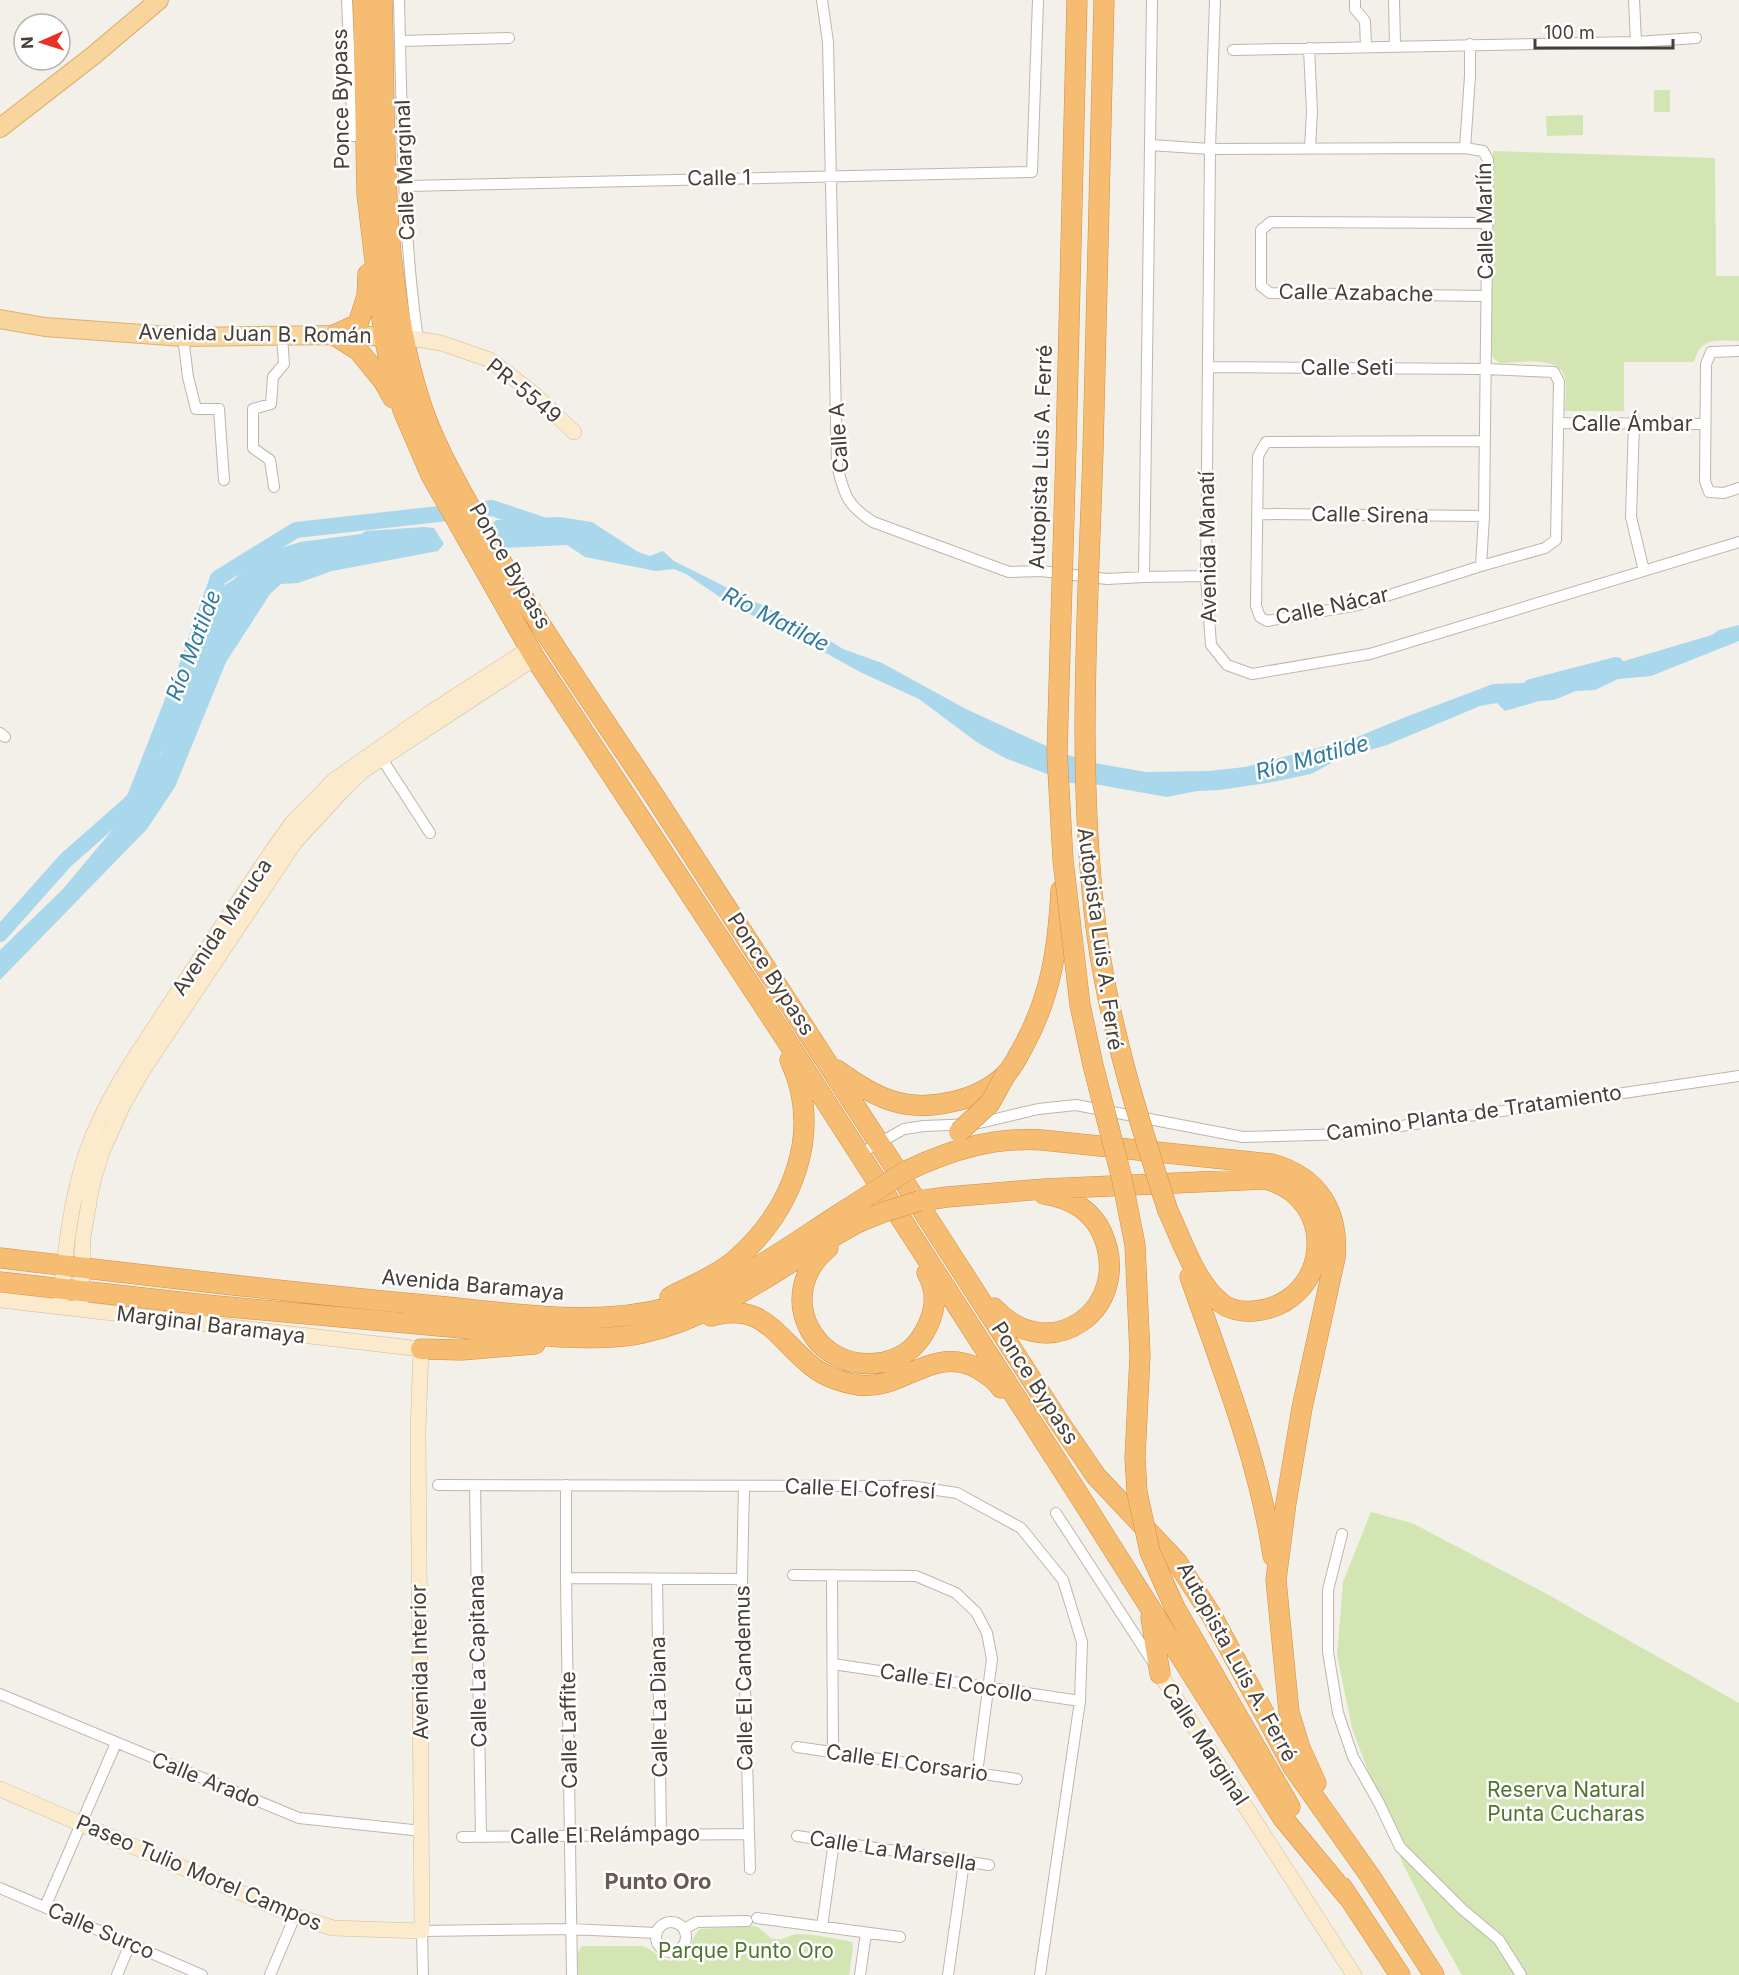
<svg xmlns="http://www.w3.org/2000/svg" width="1739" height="1975" viewBox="0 0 1739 1975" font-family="Inter,sans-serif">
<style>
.green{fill:#d4e5b4}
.water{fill:#a9d7ec}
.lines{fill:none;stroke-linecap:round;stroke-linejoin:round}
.river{stroke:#a9d7ec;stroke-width:16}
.street-casing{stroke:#beb6ac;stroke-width:12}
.secondary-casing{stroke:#d0bd9b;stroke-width:16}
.primary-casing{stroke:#dcb06e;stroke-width:20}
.highway-casing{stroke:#d48f42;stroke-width:21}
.street{stroke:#fff;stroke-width:10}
.secondary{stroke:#fbeacb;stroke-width:15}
.primary{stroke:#f8d59d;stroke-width:18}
.highway{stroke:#f5bc72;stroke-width:20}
.highway-bridge-casing{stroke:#d48f42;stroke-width:21;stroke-linecap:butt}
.highway-bridge{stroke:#f5bc72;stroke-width:20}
.labels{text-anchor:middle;stroke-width:5;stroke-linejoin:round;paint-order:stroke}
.street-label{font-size:21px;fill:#463f38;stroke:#fff}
.park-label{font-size:21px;fill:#50752e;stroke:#fff}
.water-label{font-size:22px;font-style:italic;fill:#337b9c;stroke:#fff}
.neighbourhood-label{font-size:22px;font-weight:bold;fill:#695c4f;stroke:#fff}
</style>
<rect width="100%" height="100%" fill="#f3efe9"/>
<path class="green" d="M1654,90H1670V112H1654Z
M1583,115V135L1547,136L1546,116Z
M1493,151L1715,158L1716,276H1739V341C1717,341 1701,336 1694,362H1624V411H1565C1565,401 1568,382 1563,373C1555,356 1516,363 1500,363L1494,359L1491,354Z
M1371,1512L1412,1523L1547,1594L1739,1703V1975H1462L1437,1931L1402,1862L1352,1728L1337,1655L1343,1582Z
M755,1926C763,1929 767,1938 775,1939C784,1941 790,1934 798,1934C813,1934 838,1939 852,1942L853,1948L849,1975H578V1952L582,1946H642C653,1948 658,1960 671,1961L690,1950L693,1939L699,1929Z"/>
<path class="water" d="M559,517L592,522L638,552L650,556L663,551L674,561L819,634L843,649L882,663L966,709L1042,744L1071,756L1100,764L1146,772L1209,771L1245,767L1355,738L1403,718L1493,684L1565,681L1624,661L1712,635L1719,630L1739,625V641L1651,676L1618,679L1595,690L1576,691L1554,700L1539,701L1505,711L1497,703L1480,706L1387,745L1339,759L1311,774L1267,783L1219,790L1197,791L1167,797L1094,784L1071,783L1005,758L978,743L919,699L860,672L783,629L736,608L686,574L674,569L656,571L585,557L567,545L501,548L491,525L496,520Z
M424,527L434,528L444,544L438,551L332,571L298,583L281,584L270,594L226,662L175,787L147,829L0,980V950L63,889L114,828L126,796L145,778L161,754L166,737V706L175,688V673L201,643L208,608L221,587L233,580L260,555L300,542L361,534L366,531Z"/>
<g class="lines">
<path class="river" d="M185,672L218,578L296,530L492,508L543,525
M1531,687L1616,665
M0,934L66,860L134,800L174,698"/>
<g class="street-casing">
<path id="street" d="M347,0L353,136L366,135
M399,0C402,113 402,228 418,340
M822,0L828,42L837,466C845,496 846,504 873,522L1009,572L1041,571L1107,579L1144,577L1206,576
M1215,0L1210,149L1206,576L1211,645L1227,665L1252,674L1370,654L1739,542
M1355,0V9L1365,21L1366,47
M1394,0L1395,45
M1634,0L1636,42
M401,41L509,38
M1309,48L1312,112L1310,148
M1233,50L1636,42L1696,38
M1150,145L1210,149L1465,148L1483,151L1488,160L1484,516L1481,566
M1465,148L1470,76V44
M406,186L1032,172L1038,0
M1486,296L1270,293L1261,286V230L1271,222L1487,223
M183,337L188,377L196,409H219L224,480
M1739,351L1711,352L1706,364L1705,481L1709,492L1724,493L1739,488
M1208,367L1486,369L1554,372L1559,382L1556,540L1545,548L1481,566L1358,605L1267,621L1260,617L1256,606L1258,456L1266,442L1485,441
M1559,423L1705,424
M1634,424L1631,517L1644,571
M274,487L270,460L253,448V409L271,404L273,377L284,364L282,336
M1257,514L1484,516
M1144,577L1152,0
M0,733L5,737
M382,759L430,833
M859,1154L904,1129L924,1126L975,1124L1038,1109L1076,1105L1243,1137L1347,1134L1739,1076
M438,1485L910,1486L957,1493L1021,1528L1063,1580L1082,1642L1080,1701L1040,1975
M566,1485V1578L572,1975
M475,1486L481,1836
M744,1486L742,1579L750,1869
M1056,1513L1154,1664
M1342,1534L1328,1590V1652L1338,1713L1353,1757L1379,1803L1400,1847L1462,1909L1499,1940L1521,1975
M793,1575L916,1576L956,1593L976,1612L987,1633L992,1659L977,1773
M832,1575L833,1752
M566,1578L742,1579
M657,1579L661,1835
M833,1664L1080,1701
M0,1694L299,1818L422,1831
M797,1747L1017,1779
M797,1836L989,1865
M462,1837L747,1834
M0,1888L202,1975
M45,1907L116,1743
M757,1918L900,1937
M656 1937a15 15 0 1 1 30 0a15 15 0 1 1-30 0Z
M822,1927L834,1841
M684,1929L697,1922L747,1921
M117,1975L130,1944
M270,1975L295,1916
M423,1975L422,1931L571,1929L656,1933
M860,1975L866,1933
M948,1975L964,1862"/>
</g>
<g class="secondary-casing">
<path id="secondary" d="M403,337L441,343L490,360L534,394L574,432
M61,1299C65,1250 71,1198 87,1151C106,1097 139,1051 170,1004C204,953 238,902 272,851L292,823L333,781L428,714L529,649
M0,1300L421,1349L418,1431L422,1931L333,1928L295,1916L0,1789
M81,1301L83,1238L92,1185L102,1152L123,1105L143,1070L295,842L342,791L364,770L535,658
M1160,1674L1354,1975"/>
</g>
<g class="primary-casing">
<path id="primary" d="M0,128L94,55L159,0
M0,319L45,327L183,337L341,335L399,337"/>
</g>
<g class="highway-casing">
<path id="highway" d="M363,0L367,194L384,336L391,369L403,410L431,475L535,658L781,1032L1082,1500L1282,1817L1348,1897
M382,0C386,133 379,273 420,401C433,442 455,480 476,518C530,614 594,705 655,797C791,1004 924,1214 1059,1422L1096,1476L1177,1562L1212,1616L1293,1767L1370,1876L1434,1975
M334,335L358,324L367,296L368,274
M334,335L358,350L384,382L393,398
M1066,449L1077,0
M1093,451L1104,0
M837,1070C874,1097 904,1113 951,1102C971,1098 990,1089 1004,1076C1012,1069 1017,1058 1022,1049C1051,997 1058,948 1061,890
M906,1171C950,1150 993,1137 1042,1140L1272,1164C1319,1177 1339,1212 1335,1258L1302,1408L1286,1503L1276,1580L1289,1712L1300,1748L1316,1783
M919,1201L947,1197L1044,1189L1265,1179C1340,1197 1332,1304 1254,1311C1243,1312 1229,1310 1220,1302C1195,1282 1182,1240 1168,1211
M828,1248C772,1294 814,1376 884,1362C906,1357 919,1345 928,1325C936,1308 937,1290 927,1273
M0,1258C146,1275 291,1293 437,1306C515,1313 594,1328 671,1307C732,1290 796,1241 849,1208
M1190,1277C1222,1368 1259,1461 1273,1556
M0,1282L207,1305L560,1337C588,1338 616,1339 643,1333C724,1315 787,1260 859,1222
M670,1297C691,1286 716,1276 734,1261C792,1211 824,1133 790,1060
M994,1308C1050,1369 1135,1308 1102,1233C1091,1209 1070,1198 1044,1194
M711,1316C762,1302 774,1334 808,1363C821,1375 840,1382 858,1385C902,1391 931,1345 977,1368C986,1373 995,1379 1001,1388
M421,1349L462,1350L535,1344
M1175,1608L1290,1807
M1151,1618L1160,1674
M1342,1887L1400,1975"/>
</g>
<use href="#street" class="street"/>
<use href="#secondary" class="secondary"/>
<use href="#primary" class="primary"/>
<use href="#highway" class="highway"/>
<g class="highway-bridge-casing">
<path id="highway-bridge" d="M1066,449L1057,753L1063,860L1080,1005L1093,1065L1122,1179L1135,1245L1140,1355L1135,1458L1137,1492L1150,1552L1175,1608
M1093,451C1088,611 1076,775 1097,935C1110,1029 1139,1121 1168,1211
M959,1132L990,1103L1006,1074
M849,1208L906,1171
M859,1222L881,1213L919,1201"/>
</g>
<use href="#highway-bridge" class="highway-bridge"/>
</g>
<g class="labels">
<g class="street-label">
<text transform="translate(341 99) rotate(-91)" y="7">Ponce Bypass</text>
<text transform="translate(405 170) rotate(-92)" y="7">Calle Marginal</text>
<text transform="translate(719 178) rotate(-1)" y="7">Calle 1</text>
<text transform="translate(1485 221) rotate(-91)" y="7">Calle Marlín</text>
<text transform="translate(1356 293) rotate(1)" y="7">Calle Azabache</text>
<text transform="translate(255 334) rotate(1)" y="7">Avenida Juan B. Román</text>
<text x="1347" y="375">Calle Seti</text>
<text transform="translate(524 391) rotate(39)" y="7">PR-5549</text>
<text x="1632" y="431">Calle Ámbar</text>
<text transform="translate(839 438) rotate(-94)" y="7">Calle A</text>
<text transform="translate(1041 457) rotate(-88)" y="7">Autopista Luis A. Ferré</text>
<text transform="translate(1370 515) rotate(1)" y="7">Calle Sirena</text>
<text transform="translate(1208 547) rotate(-91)" y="7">Avenida Manatí</text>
<text transform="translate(510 566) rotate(60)" y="7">Ponce Bypass</text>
<text transform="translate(1332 606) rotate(-12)" y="7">Calle Nácar</text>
<text transform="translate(222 927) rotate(-56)" y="7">Avenida Maruca</text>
<text transform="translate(1100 939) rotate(82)" y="7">Autopista Luis A. Ferré</text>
<text transform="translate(771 974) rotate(57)" y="7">Ponce Bypass</text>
<text transform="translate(1474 1113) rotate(-8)" y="7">Camino Planta de Tratamiento</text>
<text transform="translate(473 1285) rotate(5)" y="7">Avenida Baramaya</text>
<text transform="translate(211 1325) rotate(7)" y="7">Marginal Baramaya</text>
<text transform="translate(1035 1383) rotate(57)" y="7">Ponce Bypass</text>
<text transform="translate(860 1489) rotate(2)" y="7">Calle El Cofresí</text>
<text transform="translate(478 1661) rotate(-91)" y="7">Calle La Capitana</text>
<text transform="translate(420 1662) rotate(-91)" y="7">Avenida Interior</text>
<text transform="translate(1237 1662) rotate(61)" y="7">Autopista Luis A. Ferré</text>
<text transform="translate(744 1678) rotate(-91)" y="7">Calle El Candemus</text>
<text transform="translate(956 1683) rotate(9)" y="7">Calle El Cocollo</text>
<text transform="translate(659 1707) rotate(-91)" y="7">Calle La Diana</text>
<text transform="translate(569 1730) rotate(-91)" y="7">Calle Laffite</text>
<text transform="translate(1205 1744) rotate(57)" y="7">Calle Marginal</text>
<text transform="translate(907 1763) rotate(8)" y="7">Calle El Corsario</text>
<text transform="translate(206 1780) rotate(22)" y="7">Calle Arado</text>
<text transform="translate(605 1835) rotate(-1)" y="7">Calle El Relámpago</text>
<text transform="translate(893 1851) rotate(9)" y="7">Calle La Marsella</text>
<text transform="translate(199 1873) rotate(23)" y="7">Paseo Tulio Morel Campos</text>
<text transform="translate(101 1931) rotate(23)" y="7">Calle Surco</text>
</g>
<g class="park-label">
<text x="1566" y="1797">Reserva Natural<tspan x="1566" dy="24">Punta Cucharas</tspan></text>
<text x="746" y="1958">Parque Punto Oro</text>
</g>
<g class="water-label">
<text transform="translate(776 619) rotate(27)" y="8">Río Matilde</text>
<text transform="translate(193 645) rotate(-69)" y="8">Río Matilde</text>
<text transform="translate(1312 757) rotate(-15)" y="8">Río Matilde</text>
</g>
<g class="neighbourhood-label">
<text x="658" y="1889">Punto Oro</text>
</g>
</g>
<g transform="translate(42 42) rotate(267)"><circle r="28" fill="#ffffff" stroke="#b5b2af" stroke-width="1.5"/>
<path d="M0-4.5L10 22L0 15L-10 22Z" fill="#ec3027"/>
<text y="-9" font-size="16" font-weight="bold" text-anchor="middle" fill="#463f38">N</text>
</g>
<path d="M1535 39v9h138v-9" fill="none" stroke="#463f38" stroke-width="3"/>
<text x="1544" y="39" font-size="18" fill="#463f38" stroke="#ffffff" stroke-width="4.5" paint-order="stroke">100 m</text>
</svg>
